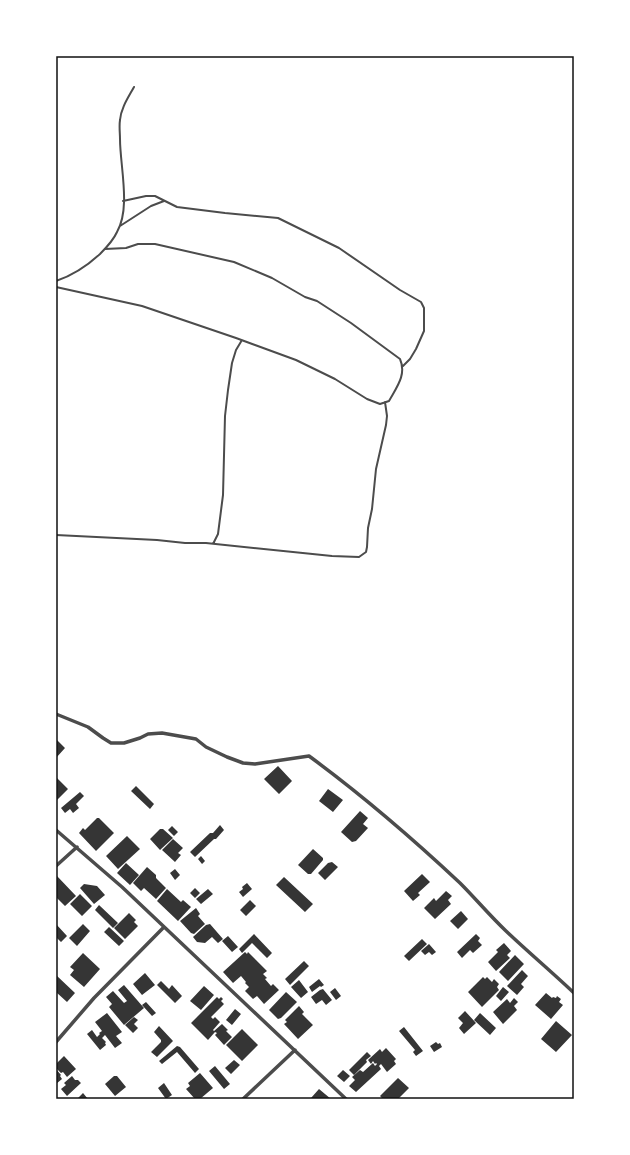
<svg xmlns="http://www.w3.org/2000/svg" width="630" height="1155" viewBox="0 0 630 1155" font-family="'DM Sans',sans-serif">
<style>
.building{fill:#353535}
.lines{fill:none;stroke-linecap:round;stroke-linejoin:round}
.service{stroke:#4c4c4c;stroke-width:2}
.minor{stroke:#4c4c4c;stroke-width:3.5}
.neatline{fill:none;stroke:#111;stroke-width:1.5}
</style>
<rect width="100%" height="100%" fill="#fff"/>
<path class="building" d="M56,739L65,748L56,758Z
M278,766L292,781L279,794L264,779Z
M57,778L68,789L56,801V779Z
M136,786L154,804L150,809L131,791Z
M328,789L343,800L333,812L319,801Z
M80,792L84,796L76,804L79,808L73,813L70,809L65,813L61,808Z
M360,811L368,818L363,824L368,828L356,841L352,842L341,832Z
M97,818H99L114,833L96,851L79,833L83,828L85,830Z
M220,825L224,830L216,839H214L195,857L190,852L210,833H213Z
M172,826L178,832L174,836L168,830Z
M160,829H163L173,838L160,850L150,839Z
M127,836L140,849L118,869L106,856Z
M173,839L183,848L178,853L181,855L175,862L162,850Z
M313,849L323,858V860L311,874H308L298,865Z
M201,856L205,861L202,864L198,859Z
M332,862L338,867L325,880L318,873L328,863Z
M126,863L139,875L130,885L117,873Z
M147,867L156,875V878L166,888L156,899L144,888L141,891L133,883Z
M175,869L180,875L175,880L170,873Z
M422,874L430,882L418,893L420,895L413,901L404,891Z
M57,876L76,896L65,906L56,897V878Z
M284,877L313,904L305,912L276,885Z
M247,883L252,889L243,897L239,892L243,889L242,887Z
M84,884L97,886L105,895L94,904L80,888Z
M195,888L200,893L195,898L190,893Z
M167,889L181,902L183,900L191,907L178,921L157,901Z
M208,889L213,894L201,904L196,899Z
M446,891L452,896L448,900L451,904L435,919L424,908L434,898L436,901Z
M80,894L92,906L82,916L70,904Z
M250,900L256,906L246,916L240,910Z
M99,905L118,923L113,928L95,910Z
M196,908L200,914L198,916L205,924L194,934L191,933L180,921Z
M461,911L468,919L458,929L450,921Z
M129,913L136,920L134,922L138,926L125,939L114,928Z
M56,924L67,936L61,942L56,937Z
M83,924L90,931L77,946L69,938Z
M210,924L223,939L218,943L212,937L205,943L197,942L193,937L206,925Z
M109,927L124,941L119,946L104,932Z
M254,934L272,953L267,958L252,943L242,953L239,949Z
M476,934L480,938L478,941L482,945L473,953L470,950L462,958L457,952Z
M228,936L238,947L232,952L222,941Z
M422,939L427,944L409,961L404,956Z
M504,943L511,951L507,955L510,958L496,971L488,962L498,952L496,950Z
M429,944L436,952L432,955L429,952L425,955L421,951Z
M245,952L247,954L248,952L267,971L263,974L267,978L265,979L271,986L273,984L279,990L264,1004L257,996L253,999L245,991L249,987L245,983L246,982L241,976L233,983L223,972Z
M83,953L100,969L84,987L70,975L74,970L70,967Z
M515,955L524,964L508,981L499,972Z
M304,961L309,966L290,985L285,979Z
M522,970L528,976L521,984L524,987L517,995L507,986Z
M145,973L155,985L142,995L133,984Z
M56,975L75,993L67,1002L56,992Z
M483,977L485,979L487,977L492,982L494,979L499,984L497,987L499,990L482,1007L468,992Z
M319,979L324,985L321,987L320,986L312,992L309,987Z
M299,980L308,992L301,998L291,987Z
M161,981L169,989L172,985L182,996L175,1003L157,985Z
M124,985L144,1008L124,1025L109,1007L112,1004L106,997L113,991L124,1003L127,1001L118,990Z
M204,986L214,995L201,1010L190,1001Z
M503,987L509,992L501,1001L496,996Z
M335,988L341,996L336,1000L330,992Z
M323,989L332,1000L326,1005L322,1000L316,1004L311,997L320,990Z
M286,992L297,1002L281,1018L278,1019L269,1010Z
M546,993L552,998L553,997L556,998L557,996L561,999L559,1002L563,1005L551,1019L535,1005Z
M217,997L219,999L221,997L223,999L221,1001L224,1004L211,1017L213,1019L215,1017L220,1022L213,1030L214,1031L222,1024L228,1030L226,1031L232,1037L224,1045L215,1035L217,1033L215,1032L208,1040L191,1023Z
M514,998L518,1002L514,1006L517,1010L503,1024L493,1012L507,999L510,1003Z
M146,1002L156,1013L152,1016L142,1005Z
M299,1006L304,1012L302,1014L313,1025L298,1039L284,1024L287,1022L285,1020Z
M235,1009L241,1014L232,1025L226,1020Z
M465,1011L476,1023L464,1034L459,1028L463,1023L458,1018Z
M107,1013L122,1032L116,1036L122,1043L115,1048L105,1035L102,1038L106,1042L105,1043L106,1045L100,1050L87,1034L92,1030L97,1037L100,1034L99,1033L102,1031L95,1022Z
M480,1013L496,1028L490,1035L474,1020Z
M134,1017L138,1020L134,1024L138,1028L133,1033L125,1025Z
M556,1021L572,1035L556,1052L541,1039Z
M159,1026L173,1041L157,1057L151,1052L161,1042V1040L154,1032Z
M404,1027L423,1051L416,1056L413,1052L415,1050L399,1031Z
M242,1029L258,1045L242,1061L226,1045Z
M436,1042L438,1044L440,1043L442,1047L434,1052L430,1046Z
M177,1046L180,1047L199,1069L195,1073L177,1052L162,1064L159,1061Z
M386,1048L396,1059L394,1061L396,1064L387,1072L381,1064L379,1066L381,1069L356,1092L349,1086L355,1080L352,1077L360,1070L363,1072L373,1063L375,1066L377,1064L376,1063L375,1064L373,1061L371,1064L368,1060L380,1049L382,1052Z
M367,1052L371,1056L366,1060L367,1062L354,1075L349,1070Z
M64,1056L76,1069L67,1077L63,1072L61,1073L56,1068V1064Z
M234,1060L240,1065L231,1074L225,1068Z
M215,1066L230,1084L224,1089L209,1071Z
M56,1069L61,1075L60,1076L62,1079L56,1084Z
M343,1070L350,1076L344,1082L337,1076Z
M200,1073L213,1088L200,1099H195L186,1089L190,1086L188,1083Z
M72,1076L75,1080H78L81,1083L67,1096L61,1089L66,1085L64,1083Z
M114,1076H117L126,1087L115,1096L105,1084Z
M398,1078L409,1088L398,1099H383L380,1096Z
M164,1083L172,1095L166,1099L158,1088Z
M319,1089L331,1099H313L311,1098Z
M83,1093L88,1099H77Z"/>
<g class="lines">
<path class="service" d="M123,201L146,196H155L177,207L225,213L278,218L339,248L400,290L421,302L424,308V331L416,349L410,359L403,366
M120,226L151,206L164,201
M56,281C71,276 88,265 100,254C107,247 113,241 117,232C131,208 120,166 120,139C120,133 119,126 120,120C121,108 128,98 134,87
M56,287L142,306L236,338L296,360L335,379L367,399L380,404L389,401C396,388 407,375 400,359L351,323L317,301L305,297L272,278L234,262L155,244H138L126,248L105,249
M56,535L157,540L185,543H206L332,556L359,557L366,552L367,547L368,528L372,509L376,469L386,425L387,416L385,402
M213,544L218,534L223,495L225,416L228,390L232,363L236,350L242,340"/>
<path class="minor" d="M56,714L88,727L103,738L111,743H124L140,738L148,734L162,733L196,739L206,747L227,757L243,763L255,764L309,756C362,795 412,838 460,883C476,899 490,916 506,931C528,952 552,972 574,993
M56,830L122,887L346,1099
M56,866L77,847
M56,1042L94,998L164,927
M243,1099L295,1050"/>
</g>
<rect width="630" height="1155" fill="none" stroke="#ffffff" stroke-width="114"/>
<rect x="57" y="57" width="516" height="1041" class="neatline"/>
</svg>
